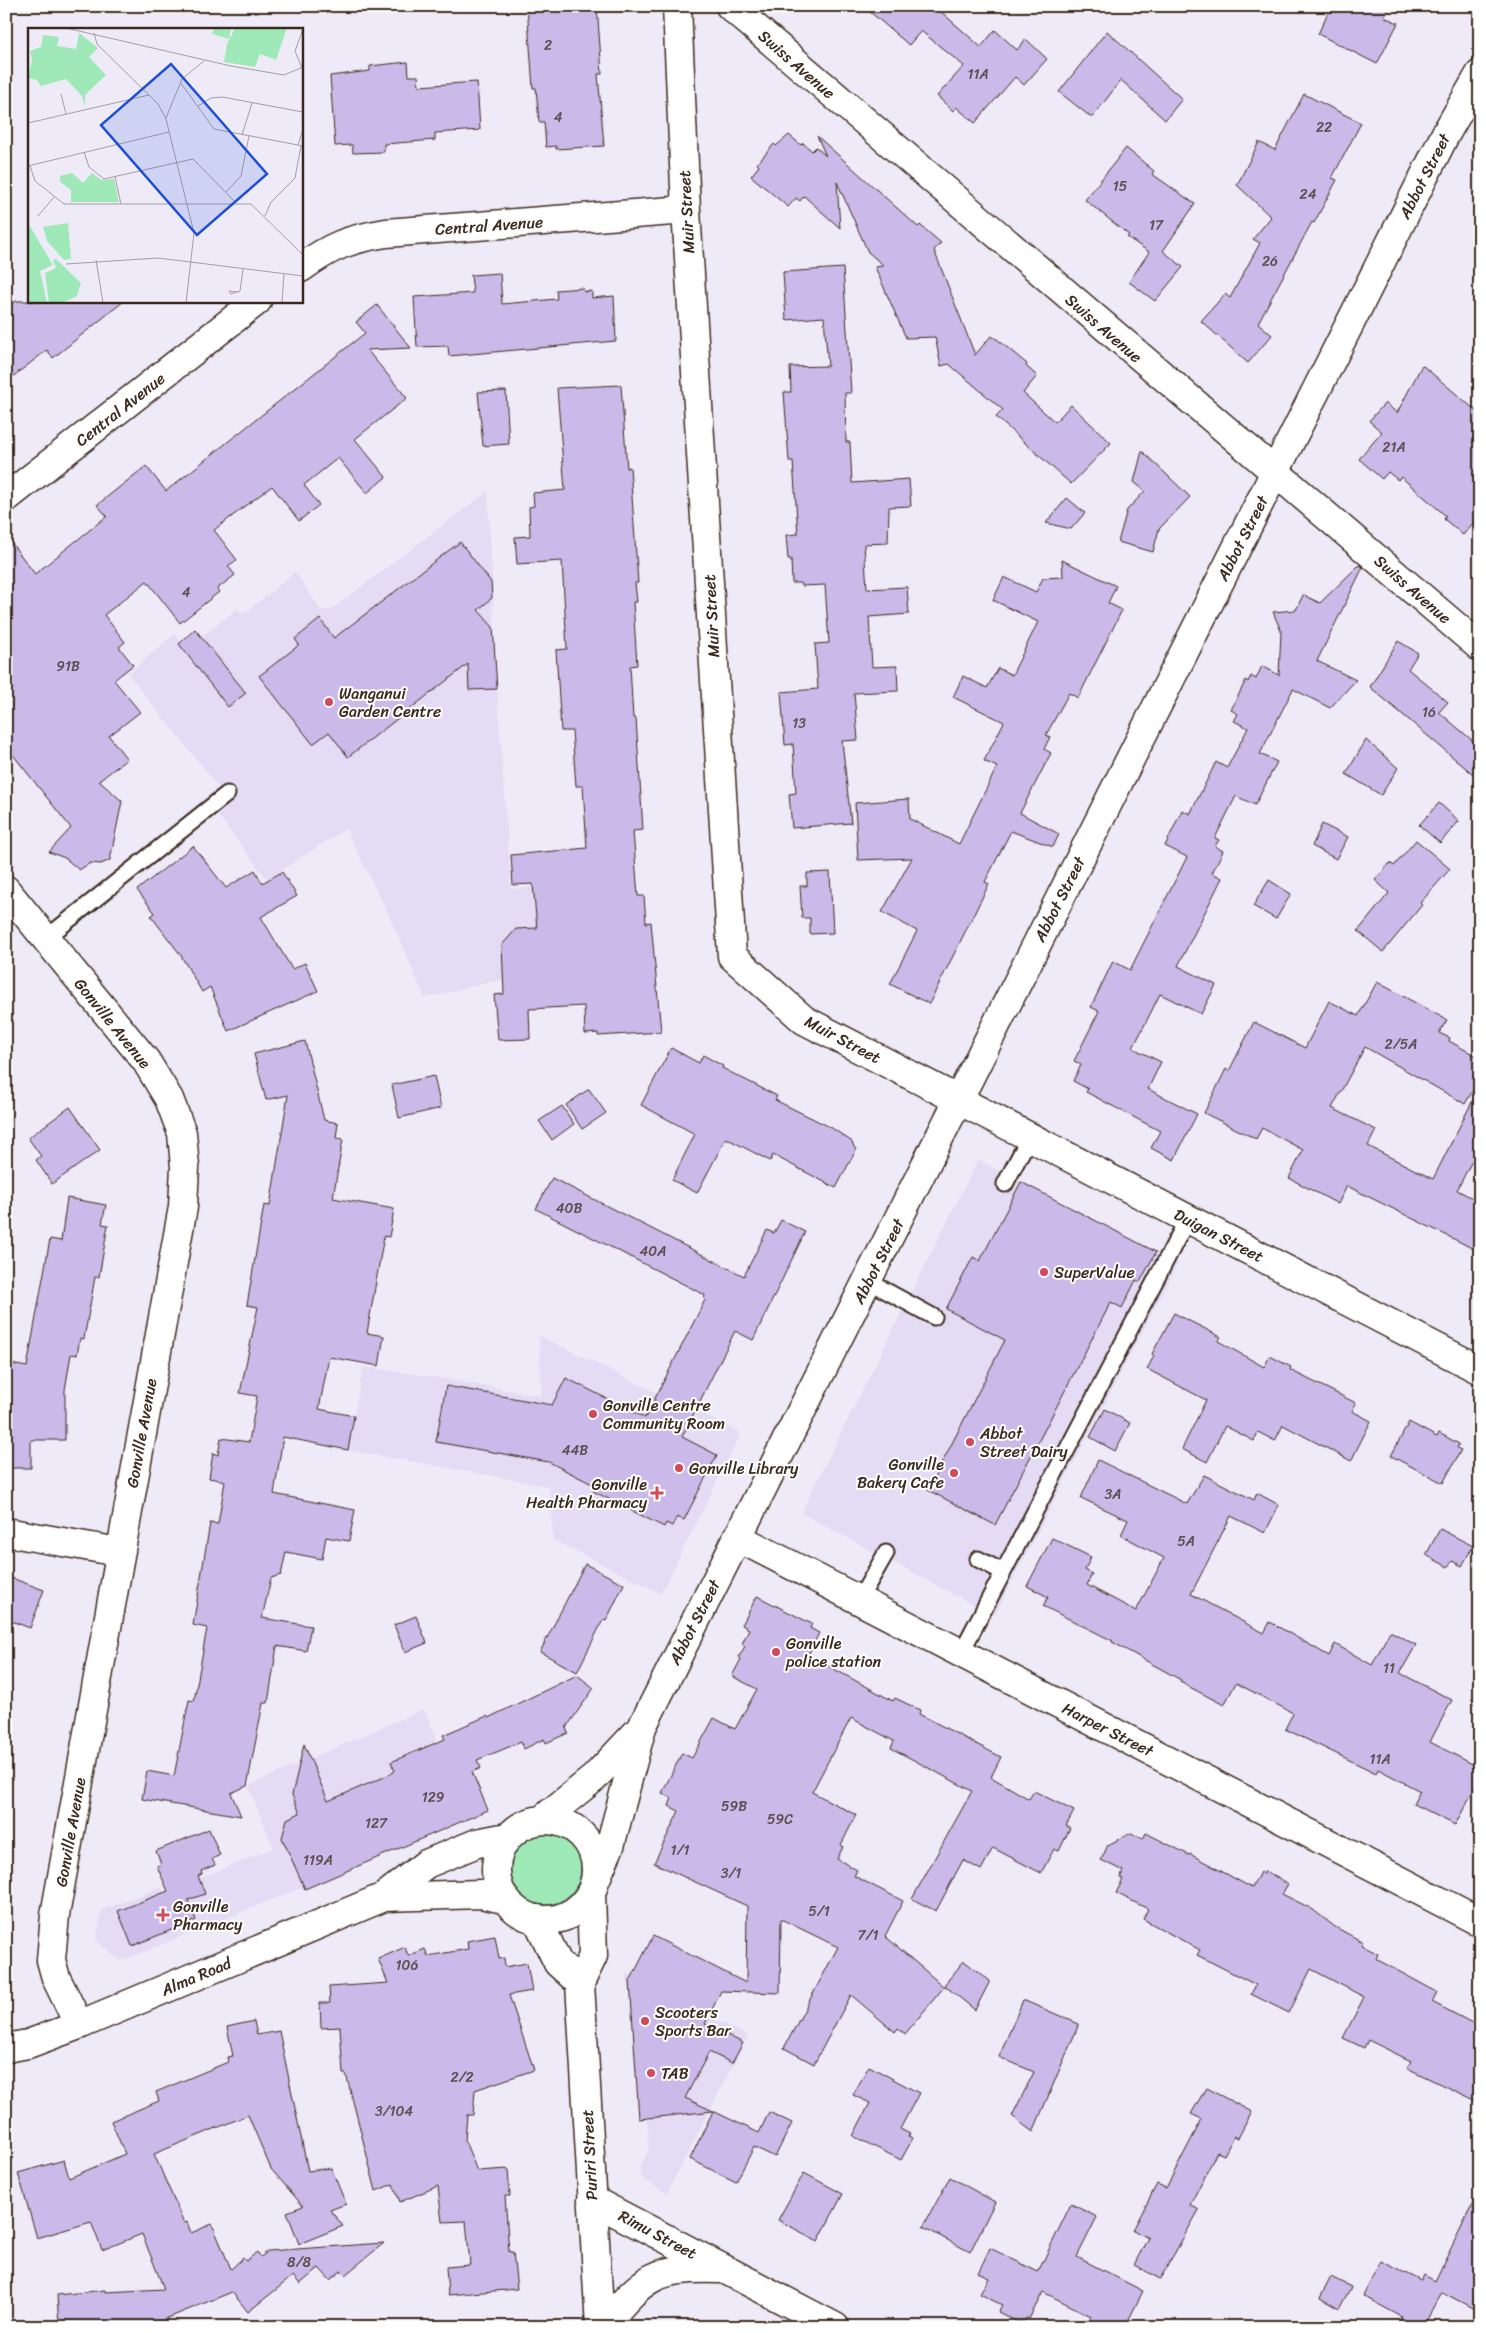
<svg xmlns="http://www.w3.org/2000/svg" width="1486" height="2333" viewBox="0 0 1486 2333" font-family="Sriracha,sans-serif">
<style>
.built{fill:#e4dbf4}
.green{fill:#9fe9b8;stroke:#6d8a6b}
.building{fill:#cbb9e9;stroke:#3b2a1e}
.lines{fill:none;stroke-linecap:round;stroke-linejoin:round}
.service-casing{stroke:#3b2a1e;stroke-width:19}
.minor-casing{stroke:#3b2a1e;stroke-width:31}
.tertiary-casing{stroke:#3b2a1e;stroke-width:31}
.service{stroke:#fff;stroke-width:15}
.minor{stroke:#fff;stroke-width:28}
.tertiary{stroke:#fff;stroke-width:28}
.poi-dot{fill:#d1495b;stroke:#fff;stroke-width:2}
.labels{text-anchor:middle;stroke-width:4;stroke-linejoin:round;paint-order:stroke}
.number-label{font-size:14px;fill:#5f4e51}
.street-label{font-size:16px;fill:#3b2a1e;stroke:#fff}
.poi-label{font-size:16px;fill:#3b2a1e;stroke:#fff;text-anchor:start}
.inset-road{fill:none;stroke:#a79da1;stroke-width:1}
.view{fill:#1d4ed8;fill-opacity:0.15;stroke:#1d4ed8;stroke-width:2.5}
.inset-edge{fill:none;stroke:#3b2a1e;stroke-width:2.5}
</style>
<rect width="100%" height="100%" fill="#efeaf8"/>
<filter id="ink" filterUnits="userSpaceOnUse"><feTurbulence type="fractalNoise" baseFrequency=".02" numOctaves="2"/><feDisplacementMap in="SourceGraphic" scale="10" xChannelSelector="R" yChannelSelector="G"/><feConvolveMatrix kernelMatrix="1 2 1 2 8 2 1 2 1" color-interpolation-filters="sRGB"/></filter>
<g filter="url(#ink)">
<path class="built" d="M488,491L497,689L511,889L540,887L542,928L516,976L425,998L388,913L346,829L267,879L217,814L86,919L76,904L219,787L128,674L175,634L181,642L196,630L201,637L238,608L243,615L295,572L321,610H331Z
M978,1160L1178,1263L994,1616L801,1513Z
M539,1336L741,1433L661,1593L553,1540L549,1486L348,1450L363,1367L433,1377L542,1396Z
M424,1709L470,1817L305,1889L303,1887L121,1961L96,1940L102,1910L161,1887L164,1893L274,1848L248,1786Z
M625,1973L748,2036L667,2193L642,2179L639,2169L649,2149L647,2118L639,2119L631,1994Z"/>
<path class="green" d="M507 1868a37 37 0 1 1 74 0a37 37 0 1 1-74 0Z"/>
<path class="building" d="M527,6H597L602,74H598L604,146L556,149V146L546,147L544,122H539L536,88H533Z
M863,6H942L939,10L981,47L995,30L1017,50L1026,39L1047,59L1024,85L1015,77L975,123L956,107L953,111L937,96L964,66L921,31L909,45Z
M1331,6H1390L1384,17L1398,23L1377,64L1318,34Z
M1107,31L1182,99L1165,120L1121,80L1092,118L1059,92Z
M408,62L409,76H418L419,86L477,82L480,130L435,133V140L384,144V152L353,153L352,145L335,146L330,76L370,71V66Z
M1304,94L1361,123L1332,178L1337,180L1314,223L1312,222L1258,323L1272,335L1248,363L1201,321L1225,294L1230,298L1260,243L1253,239L1271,217L1237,185L1259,142L1275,150Z
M789,135L801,145L803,143L812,151L816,147L826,156L817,136L918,227L920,225L941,243L934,250L975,355L991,336L997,339L1027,364L1026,366L1037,376L1023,393L1055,422L1071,405L1111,443L1071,484L996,417L1003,410L949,364L941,366L935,337L906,338L875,267L884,266L868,252L837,182L840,228L804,196L800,201L796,198L788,207L751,176L759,166L757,164L774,144L776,146Z
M1126,148L1154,171L1152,174L1195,204L1163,251L1183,267L1155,301L1129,282L1149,252L1127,237L1129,235L1085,200Z
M843,268L851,393H845L846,442H850L852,483L909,479L911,506L889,507L888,543L864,544L867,589L907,587L909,614L869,617L872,667L897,666L898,691L854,693L858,740L842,741L851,823L792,828L789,794L796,793L793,744L785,745L781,692L818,689L815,644L829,643L825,585L802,586L801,583H792L791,559H788L786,535L798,534L793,461H789L784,392H791L790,367L828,366L824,317L786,320L783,272Z
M500,273L502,304L557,299L556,290L583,288L584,292L592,291V298L614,296L616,341L449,356L448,346L417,347L414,297L473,293L471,275Z
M16,301H124L53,358L47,350L6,382V308Z
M377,305L411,348L367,350L407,398L355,439L386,477L367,493L338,458L304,485L319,505L299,521L272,486L214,530L237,560L228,566L235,575L217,589L219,592L180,623L147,581L104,615L125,642L119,647L133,665L114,680L140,712L109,736L127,759L99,781L122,801L110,860L101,864L90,863L79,870L65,858L49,852L71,828L6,746V536L35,574L107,516L97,505L146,466L166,491L365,333L356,322Z
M1422,365L1480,414V515L1463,535L1444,519L1446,516L1401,477L1398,480L1388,472L1382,479L1359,459L1382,432L1369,421L1385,403L1397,413Z
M621,385L627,468L630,467L638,583H635L637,602H633L637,665L630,666L633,718H636L643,830L633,831L638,896H644L646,923L651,922L661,1032L598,1036V1033L585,1034L584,1006L529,1009L530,1039L498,1040L494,995L504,994L502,945L516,929L537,928L533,884L513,885L511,855L587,848L583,786H576L572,731H561L556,650L567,649L562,561L517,564L515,537L530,536L529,507L534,506L533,493L565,490L557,388Z
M506,391L509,444L483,446L478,392Z
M1142,451L1190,497L1159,529L1153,552L1118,542L1127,510L1145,491L1134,482Z
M1067,498L1085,513L1071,529L1046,523Z
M460,542L491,582L492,598L478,610L493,627L497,689L469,690L468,664L348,757L329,732L313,744L259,676L299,645L295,639L320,619L334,638Z
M1062,560L1116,586L1108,603L1122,610L1078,698L1069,693L1046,735L1050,737L1044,749L1051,753L1020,813L1059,834L1053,847L1011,831L985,882L989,884L929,1004L890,984L917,931L882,912L912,858L858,860L855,803L909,799L910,819L959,844L997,767L984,761L1004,722L953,697L963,676L987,688L998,668L1012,675L1038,622L993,600L1004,577L1036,592L1043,578L1063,577Z
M1359,565L1363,567L1317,661L1356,680L1330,708L1293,689L1260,754L1277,762L1255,805L1236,796L1215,838L1219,840L1215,846L1223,851L1212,873L1222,878L1178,966L1216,985L1201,1014L1160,994L1133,1048L1161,1062L1148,1089L1197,1114L1174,1160L1151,1148L1160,1131L1086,1092L1088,1089L1073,1081L1081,1065L1074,1061L1099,1011L1091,1007L1113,961L1130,970L1187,857L1165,846L1182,810L1190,814L1216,762L1227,768L1248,728L1234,721L1238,714L1231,710L1246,680L1248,682L1251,676L1256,679L1262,666L1279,675L1281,631L1273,612L1296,610L1303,595L1320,603Z
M195,629L246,693L228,707L179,644Z
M1398,641L1418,653L1408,669L1448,702L1439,712L1480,747V780L1370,687Z
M1366,740L1398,768L1381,795L1346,774Z
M1439,803L1459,821L1440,843L1419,825Z
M1322,824L1348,837L1336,859L1312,846Z
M1416,840L1450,869L1420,903L1422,905L1383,952L1358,931L1389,893L1375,880L1390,863L1394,866Z
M193,846L226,888L255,870L262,883L282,872L297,896L261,917L292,969L305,963L318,991L228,1031L210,987L202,992L180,954L151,916L155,913L137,890Z
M830,872L833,933L810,934V918H802L800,886H807V873Z
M1269,880L1291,894L1276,919L1253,906Z
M1377,982L1447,1020L1439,1033L1450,1038L1449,1041L1480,1058V1078L1465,1104L1365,1047L1332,1108L1376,1130L1368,1146L1433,1179L1480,1086V1145L1457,1190L1480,1202V1252L1347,1186L1338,1204L1289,1178L1303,1150L1262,1128L1256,1139L1204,1113L1226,1069L1229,1071L1254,1022L1305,1048L1329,1001L1358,1016Z
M305,1041L324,1120L338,1123L336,1138L343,1139L333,1198L394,1209L389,1237L384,1236L367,1333L384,1336L379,1366L329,1357L319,1409L354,1416L348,1450L283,1437L274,1494L355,1510L349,1541L326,1537L322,1559L286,1552L281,1575L271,1578L262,1618L311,1626L306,1651L277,1646L268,1703H263L247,1786L231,1793L241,1816L142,1799L147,1771L174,1776L189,1700L194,1701L207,1628L193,1625L210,1523L218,1524L225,1481L209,1478L213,1453L218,1455L221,1438L249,1442L257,1396L240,1393L258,1307L247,1305L264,1205L270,1206L288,1095L266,1100L254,1054Z
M671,1048L699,1063L703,1055L723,1066L722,1068L777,1096L775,1100L832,1128L851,1141L856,1150L836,1188L773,1155L770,1161L726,1138L697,1193L672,1180L695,1134L641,1105Z
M434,1076L441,1108L399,1118L392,1085Z
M589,1089L606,1113L582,1129L566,1105Z
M562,1106L574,1124L552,1140L539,1121Z
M70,1107L100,1150L52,1184L36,1160L41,1156L28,1138Z
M552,1178L744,1276L767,1230L774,1233L781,1220L805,1232L753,1340L735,1331L682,1437L717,1455L684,1520L677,1517L672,1526L666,1523L664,1527L593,1491L596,1486L549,1462L436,1442L446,1386L552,1405L566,1378L645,1418L705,1300L704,1299L705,1295L536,1209Z
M1021,1182L1156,1252L1140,1282L1136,1280L1122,1308L1111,1302L995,1525L928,1490L1005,1340L946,1309L973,1257L980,1261Z
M67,1198L106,1205L102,1224L108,1225L99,1277H95L84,1339L80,1338L77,1355L71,1354L65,1390V1440H31V1468H6V1363L27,1367L50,1239L61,1241Z
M1174,1313L1221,1337L1218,1341L1264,1367L1270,1356L1291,1367L1290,1370L1356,1403L1352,1411L1371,1421L1351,1461L1283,1425L1275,1441L1258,1432L1254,1441L1225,1426L1207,1462L1182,1449L1206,1400L1147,1369L1154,1356L1152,1354Z
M1105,1409L1130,1423L1115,1451L1090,1437Z
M1409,1422L1437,1437L1439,1433L1459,1444L1457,1448L1461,1450L1443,1483L1391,1456Z
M1098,1460L1187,1504L1204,1475L1254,1500L1257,1493L1279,1505L1265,1533L1231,1516L1191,1594L1264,1633L1270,1622L1329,1656L1335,1644L1372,1665L1390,1631L1416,1645L1400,1673L1452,1700L1430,1742L1480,1768V1778L1455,1825L1413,1804L1420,1791L1378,1769L1376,1773L1285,1729L1293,1713L1236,1683L1224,1705L1180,1682L1181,1680L1112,1642L1113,1641L1043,1606L1048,1597L1027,1586L1052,1538L1091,1557L1085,1570L1092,1574L1087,1585L1136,1611L1164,1558L1121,1535L1128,1520L1081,1498Z
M1440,1529L1473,1546L1462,1566L1452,1561L1448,1567L1426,1555Z
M585,1564L624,1584L606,1621L603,1620L577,1672L540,1652Z
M6,1576L44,1590L30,1628L6,1619Z
M757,1596L812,1624L810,1628L819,1633L808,1655L893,1701L895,1698L920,1710L919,1714L1001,1757L991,1777L1029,1799L1034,1791L1074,1811L1066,1826L1070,1828L1059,1851L1054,1849L1041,1873L993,1848L981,1870L963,1860L936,1911L912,1899L972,1791L891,1748L894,1741L851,1718L812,1792L856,1815L841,1845L843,1847L837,1859L857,1870L854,1876L903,1901L885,1936L944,1987L905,2034L898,2028L895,2032L851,1995L814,2064L784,2048L838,1947L781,1919L780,1993L721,1991L705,2024L743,2043L732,2063L709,2052L685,2098L713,2111L639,2119L630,1981L653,1936L746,1983L747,1906L654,1863L679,1811L669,1806L672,1798L662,1793L682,1753L692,1758L714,1718L735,1729L757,1689L732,1676L741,1659L739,1657L745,1646L742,1644L749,1629L742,1625Z
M416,1616L427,1643L405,1652L394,1625Z
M577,1675L594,1688L566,1728L568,1733L546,1743L544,1739L524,1749L521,1742L477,1760L481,1768L472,1772L488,1810L305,1889L282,1838L287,1819L300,1813L292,1795L304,1744L328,1801L389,1775L395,1771L391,1762L445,1739L443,1735L487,1716L488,1718Z
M209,1829L220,1855L212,1859L215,1865L201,1871L202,1874L198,1876L205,1894L188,1900L196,1920L132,1946L118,1911L168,1891L157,1866L161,1864L156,1851Z
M1131,1833L1143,1839L1146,1833L1189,1855L1190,1854L1252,1888L1260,1872L1264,1874L1265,1871L1288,1884L1282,1894L1312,1909L1335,1927L1363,1942L1361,1945L1378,1954L1376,1959L1437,1992L1432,2002L1480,2027V2103L1407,2068L1411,2061L1368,2040L1364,2048L1343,2038L1364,1997L1311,1969L1289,2013L1251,1994L1256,1985L1197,1955L1200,1950L1143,1919L1148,1909L1116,1893L1123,1879L1120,1878L1123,1871L1101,1860L1108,1845Z
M495,1936L499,1959L504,1958L505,1967L527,1963L532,1991L509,1995L534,2070L475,2090L473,2115H467L465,2141L477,2171L508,2169L510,2196H505L509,2252H513L517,2289L448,2295L446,2267L470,2265L466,2221L442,2222L438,2186L400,2202L393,2184L376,2191L346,2074H343L340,2027L321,2028L320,2003H330L329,1987L388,1983L378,1959L405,1947L408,1956L425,1949L428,1956L468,1949L467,1941Z
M964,1961L990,1981L975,2010L944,1985Z
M1023,2000L1079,2024L1033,2132L1012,2116L1034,2072L999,2057Z
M254,2021L257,2035L279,2031L308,2171L331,2168L346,2204L330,2210L343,2226L299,2244L287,2212L303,2206L271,2169L248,2115L154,2154L184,2223L187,2222L191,2233L212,2224L231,2269L243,2258L246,2261L257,2252L261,2257L268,2251L384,2243L345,2275L341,2271L330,2280L319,2268L300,2284L293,2276L248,2312L232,2292L148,2326L59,2327L57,2295L105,2290V2292L164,2289L142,2234L102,2250L91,2222L37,2238L18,2173L64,2160L69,2178L125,2154L111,2121L159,2101L156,2092L228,2062L227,2057L233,2056L227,2027Z
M869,2066L919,2093L900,2129L910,2134L908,2136L913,2138L901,2160L853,2136L870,2103L853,2095Z
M1206,2088L1252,2112L1238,2138L1234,2136L1224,2155L1217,2152L1190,2205L1199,2210L1160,2279L1134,2265L1148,2238L1133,2230L1157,2184L1166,2188L1202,2119L1191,2114Z
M713,2111L759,2133L769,2112L792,2123L775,2157L754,2147L736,2182L690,2159Z
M804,2173L843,2194L818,2241L778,2220Z
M950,2177L995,2202L970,2252L923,2227Z
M1480,2189V2312L1442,2292L1423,2327H1397L1402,2317L1363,2296L1381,2261L1421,2281L1424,2275L1435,2281Z
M1071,2204L1097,2217L1077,2257L1143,2291L1125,2327H1086L1091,2316L1043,2292L1029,2319L1026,2318L1022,2324L998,2312L1002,2305L980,2294L989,2278L978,2273L990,2248L1038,2272Z
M1331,2277L1351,2287L1339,2309L1320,2298Z"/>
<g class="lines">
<g class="service-casing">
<path id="service" d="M45,939L227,794
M1005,1184L1030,1136
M868,1281L934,1317
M978,1559L1003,1572
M859,1600L886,1553
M961,1653L1188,1218"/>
</g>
<g class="minor-casing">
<path id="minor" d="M677,6L686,210L732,956L804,1020L1480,1370
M730,6L1480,647
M301,268C331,246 349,239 386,233L686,210
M6,498L257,301
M6,890L146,1061L169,1099L182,1133L185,1167L183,1207L55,1915L51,1960L56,1978L79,2025
M6,1532L119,1552
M737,1537L1480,1922
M591,1894L593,1956L580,1983L600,2327
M537,1919L558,1963L580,1983
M592,2200L835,2327
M602,2327C645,2277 652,2267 720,2269"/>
</g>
<g class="tertiary-casing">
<path id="tertiary" d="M543,1819L594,1778L640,1729
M496 1870a50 50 0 1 1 100 0a50 50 0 1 1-100 0Z
M595,1881L610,1846L642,1727L1445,135L1480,74
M384,1897L481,1894L504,1899
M6,2048L28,2044L79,2025L384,1897L426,1864L477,1843L507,1837"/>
</g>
<use href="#service" class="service"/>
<use href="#minor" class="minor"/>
<use href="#tertiary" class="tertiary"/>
</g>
</g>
<g class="poi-dot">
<circle cx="329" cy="702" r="5"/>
<circle cx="1044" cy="1272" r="5"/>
<circle cx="593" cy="1414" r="5"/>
<circle cx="970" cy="1442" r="5"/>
<circle cx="679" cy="1468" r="5"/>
<circle cx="954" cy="1473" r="5"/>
<path d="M654.5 1485.5h5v5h5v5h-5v5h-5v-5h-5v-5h5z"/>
<circle cx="776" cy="1652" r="5"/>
<path d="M160.5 1907.5h5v5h5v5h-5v5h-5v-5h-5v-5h5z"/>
<circle cx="645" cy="2021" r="5"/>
<circle cx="651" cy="2073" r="5"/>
</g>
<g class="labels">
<g class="number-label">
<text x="548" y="50">2</text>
<text x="978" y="79">11A</text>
<text x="558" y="122">4</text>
<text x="1324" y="132">22</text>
<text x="1120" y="191">15</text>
<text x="1308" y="199">24</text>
<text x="1156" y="230">17</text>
<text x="1270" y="266">26</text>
<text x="1394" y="452">21A</text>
<text x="186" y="597">4</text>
<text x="68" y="671">91B</text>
<text x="1429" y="717">16</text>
<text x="799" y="728">13</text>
<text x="1401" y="1049">2/5A</text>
<text x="569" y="1213">40B</text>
<text x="653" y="1256">40A</text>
<text x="575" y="1455">44B</text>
<text x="1113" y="1499">3A</text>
<text x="1186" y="1546">5A</text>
<text x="1389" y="1673">11</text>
<text x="1380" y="1764">11A</text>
<text x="433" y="1802">129</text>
<text x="734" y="1811">59B</text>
<text x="780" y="1824">59C</text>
<text x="376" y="1828">127</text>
<text x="680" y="1855">1/1</text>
<text x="318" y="1865">119A</text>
<text x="731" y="1878">3/1</text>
<text x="819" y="1916">5/1</text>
<text x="868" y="1940">7/1</text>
<text x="407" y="1970">106</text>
<text x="462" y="2082">2/2</text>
<text x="394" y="2116">3/104</text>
<text x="299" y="2267">8/8</text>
</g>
<g class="street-label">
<text transform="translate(797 64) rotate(41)" y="6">Swiss Avenue</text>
<text transform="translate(1424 176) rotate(-63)" y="6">Abbot Street</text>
<text transform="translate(686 212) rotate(-93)" y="6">Muir Street</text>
<text transform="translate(489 225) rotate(-4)" y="6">Central Avenue</text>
<text transform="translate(1104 328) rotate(41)" y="6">Swiss Avenue</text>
<text transform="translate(120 409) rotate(-38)" y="6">Central Avenue</text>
<text transform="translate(1242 538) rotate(-63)" y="6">Abbot Street</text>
<text transform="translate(1413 589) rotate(41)" y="6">Swiss Avenue</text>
<text transform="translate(711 616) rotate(-93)" y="6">Muir Street</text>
<text transform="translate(1059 899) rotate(-63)" y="6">Abbot Street</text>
<text transform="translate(113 1023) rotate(51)" y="6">Gonville Avenue</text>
<text transform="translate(843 1039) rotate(28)" y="6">Muir Street</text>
<text transform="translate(1219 1235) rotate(27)" y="6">Duigan Street</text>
<text transform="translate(878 1261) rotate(-63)" y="6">Abbot Street</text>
<text transform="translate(141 1433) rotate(-80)" y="6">Gonville Avenue</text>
<text transform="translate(694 1622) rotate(-63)" y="6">Abbot Street</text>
<text transform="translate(1108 1729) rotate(27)" y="6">Harper Street</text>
<text transform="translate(70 1832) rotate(-80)" y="6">Gonville Avenue</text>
<text transform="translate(196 1976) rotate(-23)" y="6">Alma Road</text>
<text transform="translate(589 2155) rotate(-93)" y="6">Puriri Street</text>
<text transform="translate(658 2234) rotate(28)" y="6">Rimu Street</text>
</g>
<g class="poi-label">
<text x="339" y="699">Wanganui<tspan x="339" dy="18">Garden Centre</tspan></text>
<text x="1054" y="1278">SuperValue</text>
<text x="603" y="1411">Gonville Centre<tspan x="603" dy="18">Community Room</tspan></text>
<text x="980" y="1439">Abbot<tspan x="980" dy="18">Street Dairy</tspan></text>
<text x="944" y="1470" text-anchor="end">Gonville<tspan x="944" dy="18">Bakery Cafe</tspan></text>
<text x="689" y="1474">Gonville Library</text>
<text x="647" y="1490" text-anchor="end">Gonville<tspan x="647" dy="18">Health Pharmacy</tspan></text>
<text x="786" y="1649">Gonville<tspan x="786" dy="18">police station</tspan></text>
<text x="173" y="1912">Gonville<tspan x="173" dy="18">Pharmacy</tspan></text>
<text x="655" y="2018">Scooters<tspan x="655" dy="18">Sports Bar</tspan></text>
<text x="661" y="2079">TAB</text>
</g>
</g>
<g transform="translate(28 28)">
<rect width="275" height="275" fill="#efeaf8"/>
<path d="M186,0H203L201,11L184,6ZM207,0H259L248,32L232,26L227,39L196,34L199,16ZM51,5L70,20L61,29L78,47L57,67V79L54,68L38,51L13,58L9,52L0,50L4,32L2,23L13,19L15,7L31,9L29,18L48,21ZM44,145L55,155L64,145L73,152L86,151L91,174H43V162L32,154V148ZM0,195L25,237L12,243L19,275H0ZM40,195L43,231L36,232L19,213L15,199ZM28,231L53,255L49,268L34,275H21L17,245L28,240L25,232Z" fill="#9fe9b8"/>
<path class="inset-road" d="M38,0L203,38L256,47L275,39M66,5L69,16L130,76L138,91L166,205L158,275M274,40L267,23L275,1M152,54L186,101L275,118M33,66L38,86M170,78L183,70L194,69L275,84M138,90L154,51L176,33M0,95L121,67M214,107L224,75M270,117L275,101M56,124L61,139L76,151L165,131L208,175M0,138L141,104M2,138L7,153L36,176H223L275,227M87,149L93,176M198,164L213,148L221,108M10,188L26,169M237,188L243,174L267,150L273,118M68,232L75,275M38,236L130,230L275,248M209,264L201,263L203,266L209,264H211L212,263L215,241M254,275L256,246"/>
<path class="view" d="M143,36L239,146L169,207L73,97Z"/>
<rect width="275" height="275" class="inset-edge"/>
</g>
<rect width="1486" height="2333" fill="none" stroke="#fff" stroke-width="25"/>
<rect x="12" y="12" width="1461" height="2308" fill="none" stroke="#3b2a1e" stroke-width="2" filter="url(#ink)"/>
</svg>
